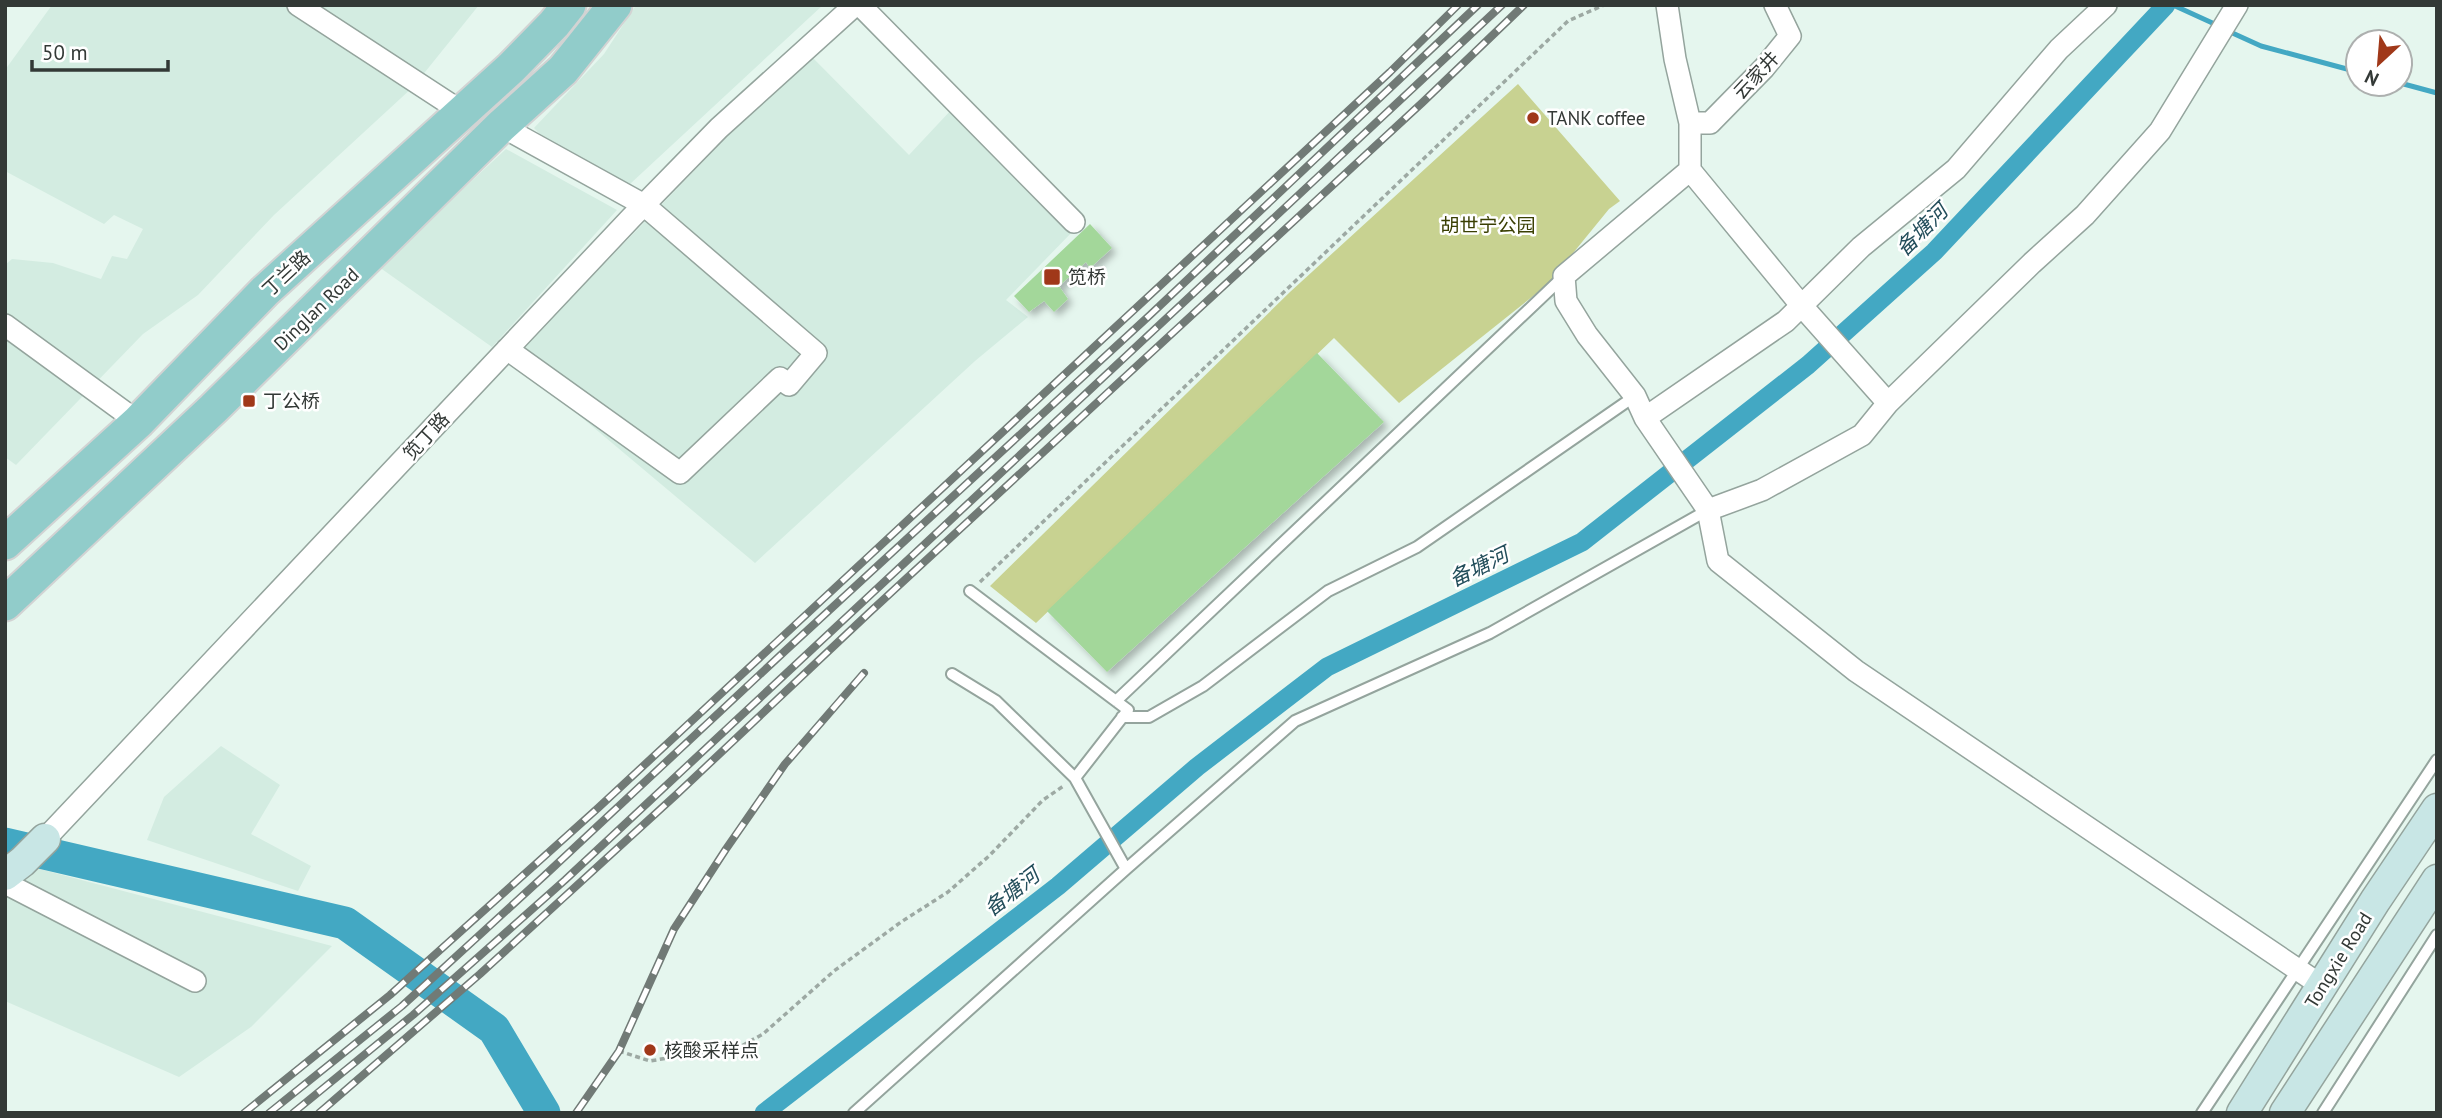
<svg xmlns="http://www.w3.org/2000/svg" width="2442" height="1118" viewBox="0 0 2442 1118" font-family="'PT Sans','Noto Sans SC',sans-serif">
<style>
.built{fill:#d3ece1}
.green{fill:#c8d291}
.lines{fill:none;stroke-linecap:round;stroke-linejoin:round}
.stream{stroke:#43a8c3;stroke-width:5}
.canal{stroke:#43a8c3;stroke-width:19}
.river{stroke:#43a8c3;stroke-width:33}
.building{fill:#a3d79a;filter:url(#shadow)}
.lane-casing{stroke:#94a49d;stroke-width:14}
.street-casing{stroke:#94a49d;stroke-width:24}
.secondary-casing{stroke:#94a49d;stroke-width:33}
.primary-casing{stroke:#d2d3d3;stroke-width:37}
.path{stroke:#9da9a3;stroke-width:3.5;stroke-dasharray:5 3.5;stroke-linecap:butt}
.lane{stroke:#fff;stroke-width:10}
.street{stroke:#fff;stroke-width:21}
.secondary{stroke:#c8e6e5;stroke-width:30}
.primary{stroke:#91ccca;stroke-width:33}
.rail-casing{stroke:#717a76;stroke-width:8}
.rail{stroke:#fff;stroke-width:5;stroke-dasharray:16;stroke-linecap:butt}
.poi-dot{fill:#a03819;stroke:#fff;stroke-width:2.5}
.labels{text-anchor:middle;stroke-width:5;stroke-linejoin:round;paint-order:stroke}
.street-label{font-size:19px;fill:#333936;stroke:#fff}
.poi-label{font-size:19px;fill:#333936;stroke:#fff;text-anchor:start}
.park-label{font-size:19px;fill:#3a3f02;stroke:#fff}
.water-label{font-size:21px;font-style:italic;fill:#234e5b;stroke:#fff}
</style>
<defs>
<filter id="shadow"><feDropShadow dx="4.5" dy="4.5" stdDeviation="3.5" flood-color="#0004"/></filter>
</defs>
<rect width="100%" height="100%" fill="#e5f6ee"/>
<path class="built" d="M52,5H479L413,87L274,215L198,295L143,334L16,465L5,457V265L12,259L53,263L101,279L112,256L127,259L143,229L114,215L104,224L5,171V70Z
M636,5H823L630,184L553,148L534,128L604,54Z
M812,57L909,155L952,109L1075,229L1006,300L1028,317L975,361L755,563L512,359L757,106Z
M506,149L617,210L492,347L379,267Z
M221,746L280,785L251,834L311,866L298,891L147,840L164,797Z
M36,868L332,946L251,1027L179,1077L5,1001V890Z"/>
<path class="green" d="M1518,84L1620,201L1609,209L1547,285L1399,403L1334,338L1036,623L990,586L1290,292Z"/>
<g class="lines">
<path class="stream" d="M2173,5L2219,26
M2228,31L2261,46L2358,72
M2400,83L2437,93"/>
<path class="canal" d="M764,1113L1058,886L1197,767L1327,667L1582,542L1808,365L1934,252L2166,5"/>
<path class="river" d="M5,844L345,923L494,1029L544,1113"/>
</g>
<path class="building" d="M1090,224L1112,248L1090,268L1086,262L1059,286L1068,299L1054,312L1044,301L1029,312L1014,296Z
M1317,353L1384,422L1107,672L1047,611Z"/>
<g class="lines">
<g class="lane-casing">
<path id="lane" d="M970,591L1128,710L1075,778
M952,674L996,701L1075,778L1126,869
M1116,701L1562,278
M1122,717H1149L1203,686L1328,591L1417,547L1635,396
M854,1113L1126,869L1295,721L1490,633L1708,510
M2202,1113L2437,760
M2323,1113L2437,935"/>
</g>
<g class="street-casing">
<path id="street" d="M298,5L462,112
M860,5L1074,222
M1667,5L1675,59L1690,123V170L1801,305L1888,403
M1690,123H1710L1764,68L1790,36L1775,5
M501,126L644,205L816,353L789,385L780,378L680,473L507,349
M1690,170L1564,276L1566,301L1587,335L1635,396L1645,418L1708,510L1718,561L1856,671L2322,986
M5,325L138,422
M1645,418L1786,321L1861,247L1956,169L2059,49L2106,5
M1708,510L1762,490L1862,435L1888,403L2032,263L2085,215L2160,131L2237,5
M45,839L631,218L719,128L855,5
M5,883L195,981"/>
</g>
<g class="secondary-casing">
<path id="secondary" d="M5,875L22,862L45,839
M2242,1113L2375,901L2437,809
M2285,1113L2437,880"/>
</g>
<g class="primary-casing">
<path id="primary" d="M5,543L138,422L265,291L511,68L554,24L569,5
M5,604L213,409L501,126L563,70L615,5"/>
</g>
<path class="path" d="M980,582L1568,21L1604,5
M619,1051L650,1061L679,1056L729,1053L763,1034L834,971L901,922L948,892L989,856L1043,800L1065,785"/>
<use href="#lane" class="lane"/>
<use href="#street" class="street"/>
<use href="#secondary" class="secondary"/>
<use href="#primary" class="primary"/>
<g class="rail-casing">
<path id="rail" d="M244,1113L390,995L598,808L1390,72L1458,5
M269,1113L402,1006L544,876L785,651L1150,315L1478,5
M293,1113L413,1015L565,880L1502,5
M319,1113L480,974L677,794L870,612L1423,102L1524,5
M576,1113L619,1051L674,929L726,849L785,764L864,673"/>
</g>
<use href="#rail" class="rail"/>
</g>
<g class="poi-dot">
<circle cx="1533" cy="118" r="7"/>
<rect x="1043" y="268" width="18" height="18" rx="3.5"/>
<rect x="242" y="394" width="14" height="14" rx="3.5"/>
<circle cx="650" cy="1050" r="7"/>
</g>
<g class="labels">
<g class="street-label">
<text transform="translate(1756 75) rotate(-47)" y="7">云家井</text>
<text transform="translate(286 273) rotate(-43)" y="7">丁兰路</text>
<text transform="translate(316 309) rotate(-44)" y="7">Dinglan Road</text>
<text transform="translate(426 436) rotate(-47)" y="7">笕丁路</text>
<text transform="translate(2338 960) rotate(-58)" y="7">Tongxie Road</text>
</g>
<g class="poi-label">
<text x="1547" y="125">TANK coffee</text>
<text x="1068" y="284">笕桥</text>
<text x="263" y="408">丁公桥</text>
<text x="664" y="1057">核酸采样点</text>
</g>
<g class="park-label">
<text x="1488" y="232">胡世宁公园</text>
</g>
<g class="water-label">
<text transform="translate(1922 230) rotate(-45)" y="7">备塘河</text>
<text transform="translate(1479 567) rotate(-26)" y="7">备塘河</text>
<text transform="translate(1012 892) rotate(-38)" y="7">备塘河</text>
</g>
</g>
<rect width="2442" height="1118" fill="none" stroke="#333936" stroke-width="14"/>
<g transform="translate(2379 63) rotate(206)"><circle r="33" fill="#ffffff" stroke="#adb0af" stroke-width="2"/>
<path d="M0-5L12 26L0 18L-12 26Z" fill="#a03819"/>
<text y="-10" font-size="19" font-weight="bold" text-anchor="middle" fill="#333936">N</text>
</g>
<path d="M32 60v10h136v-10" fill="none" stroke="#333936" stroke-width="3.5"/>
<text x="42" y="60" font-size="21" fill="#333936" stroke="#ffffff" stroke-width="5" paint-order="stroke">50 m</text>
</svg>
